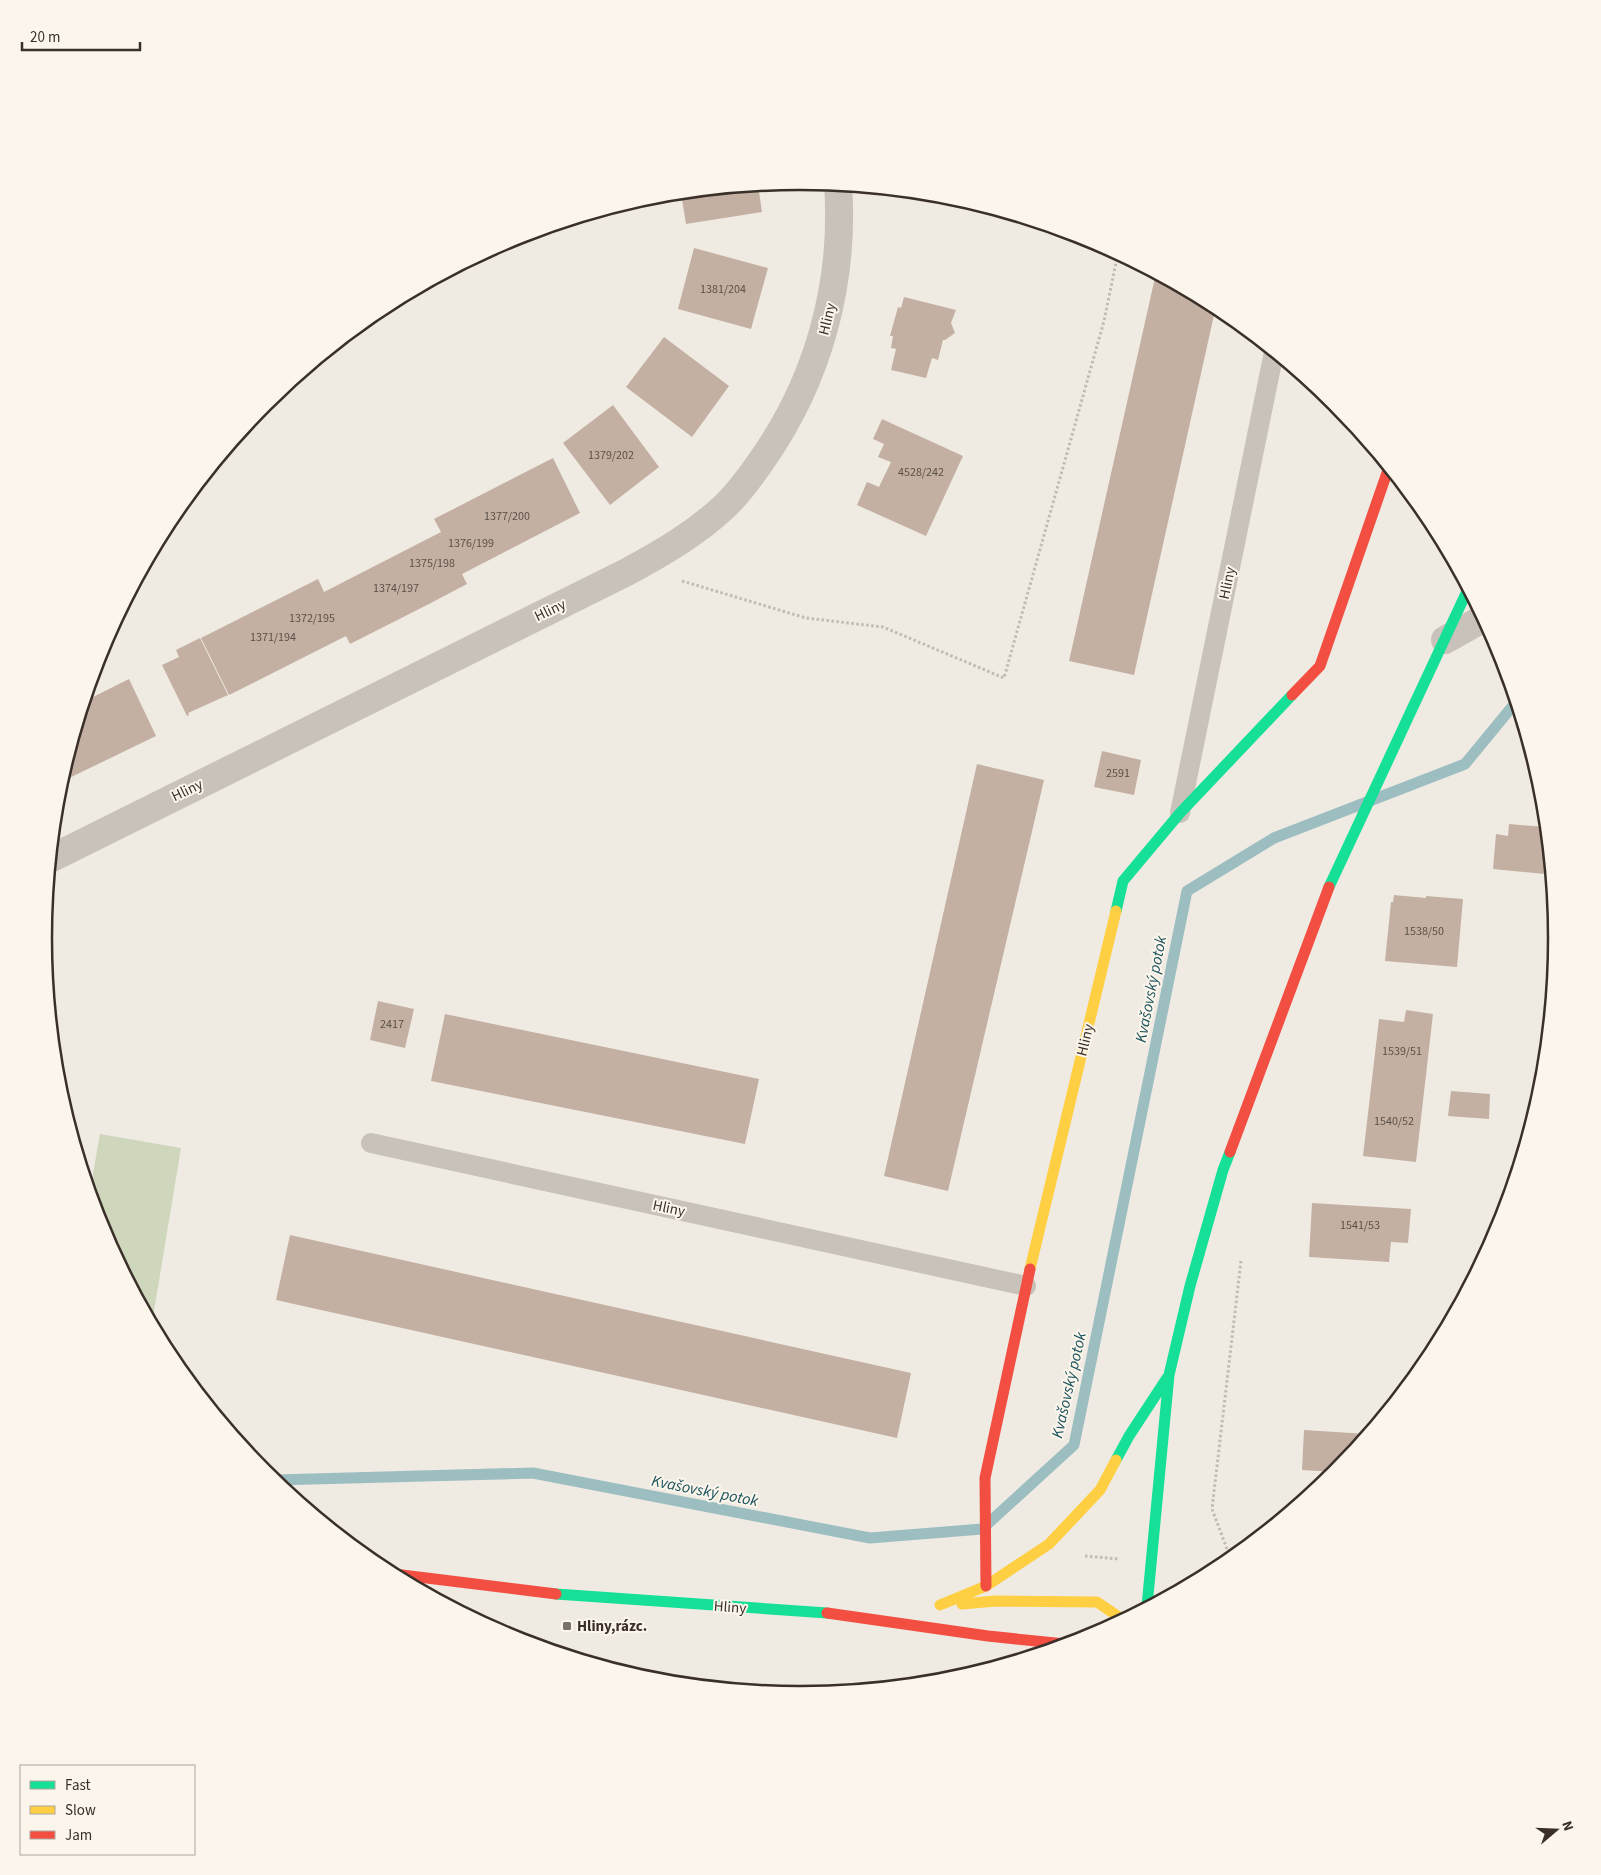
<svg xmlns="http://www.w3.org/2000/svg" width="1601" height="1875" viewBox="0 0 1601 1875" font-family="'Source Sans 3',sans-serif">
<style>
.green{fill:#ced6bc}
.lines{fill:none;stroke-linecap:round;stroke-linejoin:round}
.stream{stroke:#9dbec1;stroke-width:11}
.building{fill:#c4b0a3}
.path{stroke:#c1bbb3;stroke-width:3;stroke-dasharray:2.5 2.5;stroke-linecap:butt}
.lane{stroke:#c8c2bb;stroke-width:20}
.street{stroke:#c8c2bb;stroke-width:28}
.fast{stroke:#16e098;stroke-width:11}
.slow{stroke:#ffcf43;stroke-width:11}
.jam{stroke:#f24e42;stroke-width:11}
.poi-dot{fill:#79716a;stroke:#fbf5eb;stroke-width:2}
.labels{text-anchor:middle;stroke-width:4;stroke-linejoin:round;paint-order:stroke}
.number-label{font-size:12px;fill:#5c5048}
.street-label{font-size:15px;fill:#3a3029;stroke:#fbf5eb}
.poi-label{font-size:15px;font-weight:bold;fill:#3a3029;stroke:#fbf5eb;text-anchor:start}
.water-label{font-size:16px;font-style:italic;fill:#1b535e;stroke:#fbf5eb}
.rim{fill:none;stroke:#3a3029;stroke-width:2.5}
</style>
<rect width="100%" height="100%" fill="#efebe3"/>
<path class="green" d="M100,1134L181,1148L152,1323L101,1227L90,1191Z"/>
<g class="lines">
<path class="stream" d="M275,1480L533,1473L870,1538L982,1529L1074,1445L1187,891L1274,838L1465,764L1516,702"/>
</g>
<path class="building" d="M758,185L762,212L686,224L681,193Z
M694,248L768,268L751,329L678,309Z
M1156,273L1216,306L1134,675L1069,661Z
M904,297L956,310L951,323L955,333L945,340H943L938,360L932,358L926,378L891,370L896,349L891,348L893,336H890L898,307L901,308Z
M664,337L729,386L692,437L626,387Z
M613,405L659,467L610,505L563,443Z
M882,419L963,456L926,536L857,505L867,482L879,487L891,462L878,457L884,444L873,439Z
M553,458L580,513L462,574L467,584L429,604L350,644L346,636L229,695L201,638L318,579L324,592L441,532L434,519Z
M200,638L228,695L188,713L189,715L187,716L162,665L179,657L176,650Z
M129,679L156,736L61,782L85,701Z
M1102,751L1141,760L1134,795L1094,787Z
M977,764L1044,780L948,1191L884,1176Z
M1509,824L1546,827L1548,842L1545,874L1493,869L1496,834L1508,836Z
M1394,895L1426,898V896L1463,899L1457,967L1385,961L1391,902H1393Z
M378,1001L414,1009L405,1048L370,1040Z
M1406,1010L1433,1014L1416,1162L1363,1156L1379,1019L1404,1022Z
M445,1014L759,1079L745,1144L431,1081Z
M1451,1091L1490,1094L1489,1119L1448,1116Z
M1312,1203L1411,1209L1408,1243L1391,1242L1389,1262L1309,1257Z
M290,1235L911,1373L897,1438L276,1300Z
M1304,1430L1367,1434L1336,1472L1302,1470Z"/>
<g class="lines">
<path class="path" d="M682,581L806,618L883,627L1004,678L1104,321L1118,253
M1085,1556L1119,1559
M1233,1557L1227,1549L1212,1509L1241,1261
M1212,1568L1217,1569"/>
<path class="lane" d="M1180,813L1274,352
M371,1143L1026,1286"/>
<path class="street" d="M1445,640L1484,618
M52,858L627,572C662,553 695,534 724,507C739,493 751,476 762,460C819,379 845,282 838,184"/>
<path class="fast" d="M1329,887L1468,589
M1116,911L1123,881L1180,813L1292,695
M1116,1460L1129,1436L1167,1378
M556,1594L827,1613
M1147,1606L1169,1375L1190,1286L1223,1170L1230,1152"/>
<path class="slow" d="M1030,1269L1116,911
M962,1604L996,1601L1097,1602L1122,1619
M940,1605L986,1586L1049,1544L1100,1490L1116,1460"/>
<path class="jam" d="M1292,695L1320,666L1389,467
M1230,1152L1329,887
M394,1574L556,1594
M986,1586L985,1478L1030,1269
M827,1613L988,1636L1065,1644"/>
</g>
<rect class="poi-dot" x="562" y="1621" width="10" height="10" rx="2.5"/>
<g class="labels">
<g class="number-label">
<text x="723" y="293">1381/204</text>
<text x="611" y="459">1379/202</text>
<text x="921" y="476">4528/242</text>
<text x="507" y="520">1377/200</text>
<text x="471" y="547">1376/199</text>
<text x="432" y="567">1375/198</text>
<text x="396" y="592">1374/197</text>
<text x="312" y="622">1372/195</text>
<text x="273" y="641">1371/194</text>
<text x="1118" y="777">2591</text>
<text x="1424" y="935">1538/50</text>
<text x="392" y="1028">2417</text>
<text x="1402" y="1055">1539/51</text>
<text x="1394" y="1125">1540/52</text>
<text x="1360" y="1229">1541/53</text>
</g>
<g class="street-label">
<text transform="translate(827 319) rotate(-76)" y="5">Hliny</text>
<text transform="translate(1227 583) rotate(-78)" y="5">Hliny</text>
<text transform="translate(550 610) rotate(-26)" y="5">Hliny</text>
<text transform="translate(187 790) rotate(-26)" y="5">Hliny</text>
<text transform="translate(1085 1040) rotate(-76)" y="5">Hliny</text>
<text transform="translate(669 1208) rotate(12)" y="5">Hliny</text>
<text transform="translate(730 1607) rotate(4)" y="5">Hliny</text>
</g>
<g class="poi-label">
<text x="577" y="1631">Hliny,rázc.</text>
</g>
<g class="water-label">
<text transform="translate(1150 989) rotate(-79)" y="6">Kvašovský potok</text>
<text transform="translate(1068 1385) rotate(-77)" y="6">Kvašovský potok</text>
<text transform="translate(705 1490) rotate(11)" y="6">Kvašovský potok</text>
</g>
</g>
<path d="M0 0H1601V1875H0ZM52 938a748 748 0 1 1 1496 0a748 748 0 1 1-1496 0Z" fill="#fbf5eb" fill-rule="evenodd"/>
<path class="rim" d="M52 938a748 748 0 1 1 1496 0a748 748 0 1 1-1496 0Z"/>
<rect x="20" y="1765" width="175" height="90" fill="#fbf5eb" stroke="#aea69d"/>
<rect x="30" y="1781" width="25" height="8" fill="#16e098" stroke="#aea69d"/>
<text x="65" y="1790" font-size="15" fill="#3a3029">Fast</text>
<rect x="30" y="1806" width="25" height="8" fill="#ffcf43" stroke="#aea69d"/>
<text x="65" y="1815" font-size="15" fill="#3a3029">Slow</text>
<rect x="30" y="1831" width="25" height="8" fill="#f24e42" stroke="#aea69d"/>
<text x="65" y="1840" font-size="15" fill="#3a3029">Jam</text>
<g transform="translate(1556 1830) rotate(71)" stroke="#fbf5eb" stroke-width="4" paint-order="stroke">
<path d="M0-4L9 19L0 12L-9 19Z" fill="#3a3029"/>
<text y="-8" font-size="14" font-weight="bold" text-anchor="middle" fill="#3a3029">N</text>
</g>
<path d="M22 42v8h118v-8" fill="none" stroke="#3a3029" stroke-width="2.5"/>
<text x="30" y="42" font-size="15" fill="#3a3029" stroke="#fbf5eb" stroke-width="4" paint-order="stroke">20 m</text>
</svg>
